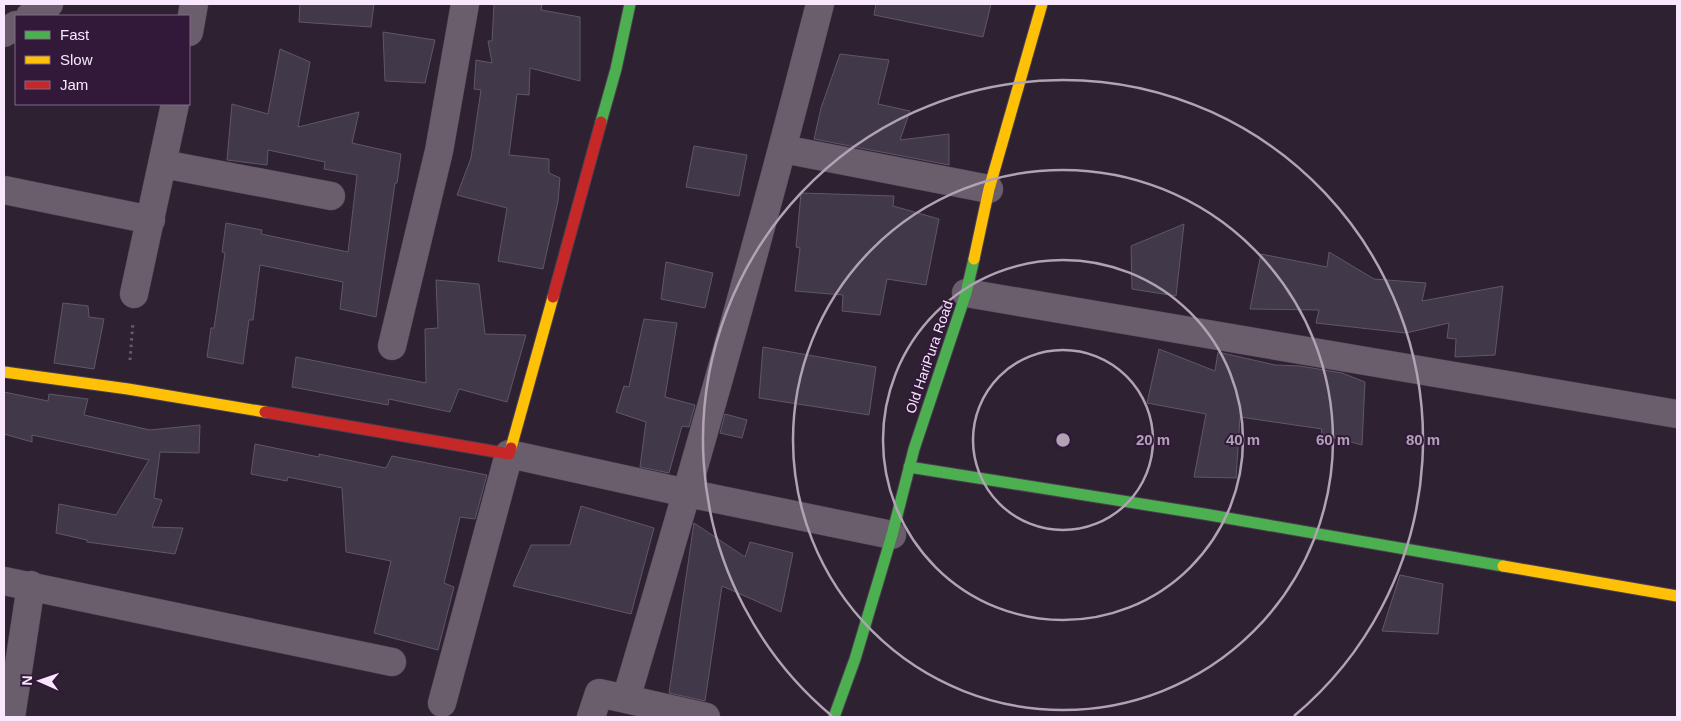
<svg xmlns="http://www.w3.org/2000/svg" width="1681" height="721" viewBox="0 0 1681 721" font-family="Arial,sans-serif">
<style>
.building{fill:#413949;stroke:#5f5767}
.lines{fill:none;stroke-linecap:round;stroke-linejoin:round}
.street-casing{stroke:#4b3f4f;stroke-width:29}
.fast-casing{stroke:#4b3f4f;stroke-width:13}
.slow-casing{stroke:#4b3f4f;stroke-width:13}
.jam-casing{stroke:#4b3f4f;stroke-width:13}
.path{stroke:#665c69;stroke-width:3;stroke-dasharray:2.5 4;stroke-linecap:butt}
.street{stroke:#6a5e6d;stroke-width:28}
.fast{stroke:#4caf50;stroke-width:11}
.slow{stroke:#ffc107;stroke-width:11}
.jam{stroke:#c62828;stroke-width:11}
.ring{fill:none;stroke:#b1a2b6;stroke-width:2.5}
.labels{text-anchor:middle;stroke-width:4;stroke-linejoin:round;paint-order:stroke}
.street-label{font-size:14px;fill:#f8e7fd;stroke:#32193a}
.centre{fill:#b1a2b6;stroke:#32193a;stroke-width:2.5}
.ring-label{font-size:15px;text-anchor:middle;font-weight:bold;fill:#b1a2b6;stroke:#32193a;stroke-width:4;stroke-linejoin:round;paint-order:stroke}
</style>
<rect width="100%" height="100%" fill="#2e2132"/>
<path class="building" d="M300,4H374L371,27L299,22Z
M494,4H542L541,10L580,17V81L530,68L529,95L517,94L509,155L549,159V173L560,178L558,201L543,269L498,261L507,208L457,195L471,158L481,90L474,89L476,60L492,63L488,41H492Z
M876,4H991L983,37L874,15Z
M383,32L435,40L425,83L385,81Z
M280,49L310,62L298,127L359,112L352,143L401,154L397,183H395L376,317L340,309L343,282L260,265L253,320H249L243,364L207,357L211,328H214L225,253L222,252L226,223L262,230L261,234L348,252L357,175L324,169L325,162L268,150L267,165L227,160L232,104L268,114Z
M840,54L889,60L878,104L910,111L900,140L949,134V165L814,139L821,108Z
M694,146L747,155L739,196L686,187Z
M801,193L894,196L893,206L939,219L926,285L887,279L880,315L842,311L843,295L795,291L800,248L796,247Z
M1184,224L1176,296L1132,289L1131,246Z
M1329,252L1374,279L1426,283L1422,301L1503,286L1495,355L1455,357L1456,339L1447,338L1449,323L1406,333L1316,323L1319,310L1250,309L1261,254L1327,267Z
M666,262L713,273L705,308L661,299Z
M436,280L479,284L485,334L526,335L507,402L459,389L450,412L389,399L388,405L292,387L296,357L426,383L425,329L438,328Z
M63,303L88,306L89,317L104,319L94,369L54,363Z
M644,319L677,323L665,397L695,405L689,427L682,426L669,473L640,467L646,422L616,412L624,386L629,387Z
M763,347L876,367L869,415L759,398Z
M1159,349L1215,371L1218,352L1275,365L1300,366L1342,373L1365,382L1362,445L1321,434L1322,429L1240,417L1236,478L1194,477L1206,414L1147,403Z
M4,392L48,401L49,394L88,399L84,415L150,430L200,425L199,453L160,452L154,498L162,500L152,527L183,528L175,554L87,542V540L56,533L59,504L116,515L149,460L32,435V442L4,434Z
M725,414L747,420L742,438L720,433Z
M255,444L319,457V454L386,468L392,456L487,475L475,519L460,517L444,583L454,587L438,650L374,633L391,561L346,552L342,488L288,477L287,481L251,474Z
M581,506L654,528L631,614L513,586L531,545H570Z
M694,523L745,557L750,542L793,553L781,612L722,586L705,701L669,693Z
M1400,575L1443,584L1438,634L1382,631Z"/>
<g class="lines">
<g class="street-casing">
<path id="street" d="M30,16L49,4
M189,32L194,4
M4,33L16,25
M783,149L989,189
M163,164L331,196
M4,190L151,220
M966,293L1677,414
M134,294L175,104
M392,346L439,151L465,4
M4,581L392,662
M626,699C695,468 760,237 820,4
M442,703L509,454L687,493L892,535
M11,717L31,585
M591,717L599,693L706,717"/>
</g>
<g class="fast-casing">
<path id="fast" d="M601,122L616,69L630,4
M909,467L1204,514L1503,566
M834,717L855,659L892,535L914,449L966,293L974,259"/>
</g>
<g class="slow-casing">
<path id="slow" d="M974,259L989,189L1042,4
M4,372L128,389L265,412
M511,448L553,297
M1503,566L1677,596"/>
</g>
<g class="jam-casing">
<path id="jam" d="M553,297L601,122
M265,412L509,454L511,448"/>
</g>
<path class="path" d="M130,360L133,322"/>
<use href="#street" class="street"/>
<use href="#fast" class="fast"/>
<use href="#slow" class="slow"/>
<use href="#jam" class="jam"/>
</g>
<g class="ring">
<circle cx="1063" cy="440" r="90"/>
<circle cx="1063" cy="440" r="180"/>
<circle cx="1063" cy="440" r="270"/>
<path d="M832 716A360 360 0 1 1 1294 716"/>
</g>
<g class="labels">
<g class="street-label">
<text transform="translate(929 357) rotate(-71)" y="5">Old HariPura Road</text>
</g>
</g>
<circle cx="1063" cy="440" r="8" class="centre"/>
<g class="ring-label">
<text x="1153" y="445">20 m</text>
<text x="1243" y="445">40 m</text>
<text x="1333" y="445">60 m</text>
<text x="1423" y="445">80 m</text>
</g>
<rect width="1681" height="721" fill="none" stroke="#f8e7fd" stroke-width="10"/>
<rect x="15" y="15" width="175" height="90" fill="#32193a" stroke="#816b88"/>
<rect x="25" y="31" width="25" height="8" fill="#4caf50" stroke="#816b88"/>
<text x="60" y="40" font-size="15" fill="#f8e7fd">Fast</text>
<rect x="25" y="56" width="25" height="8" fill="#ffc107" stroke="#816b88"/>
<text x="60" y="65" font-size="15" fill="#f8e7fd">Slow</text>
<rect x="25" y="81" width="25" height="8" fill="#c62828" stroke="#816b88"/>
<text x="60" y="90" font-size="15" fill="#f8e7fd">Jam</text>
<g transform="translate(40 681) rotate(272)" stroke="#32193a" stroke-width="4" paint-order="stroke">
<path d="M0-4L9 19L0 12L-9 19Z" fill="#f8e7fd"/>
<text y="-8" font-size="14" font-weight="bold" text-anchor="middle" fill="#f8e7fd">N</text>
</g>
</svg>
